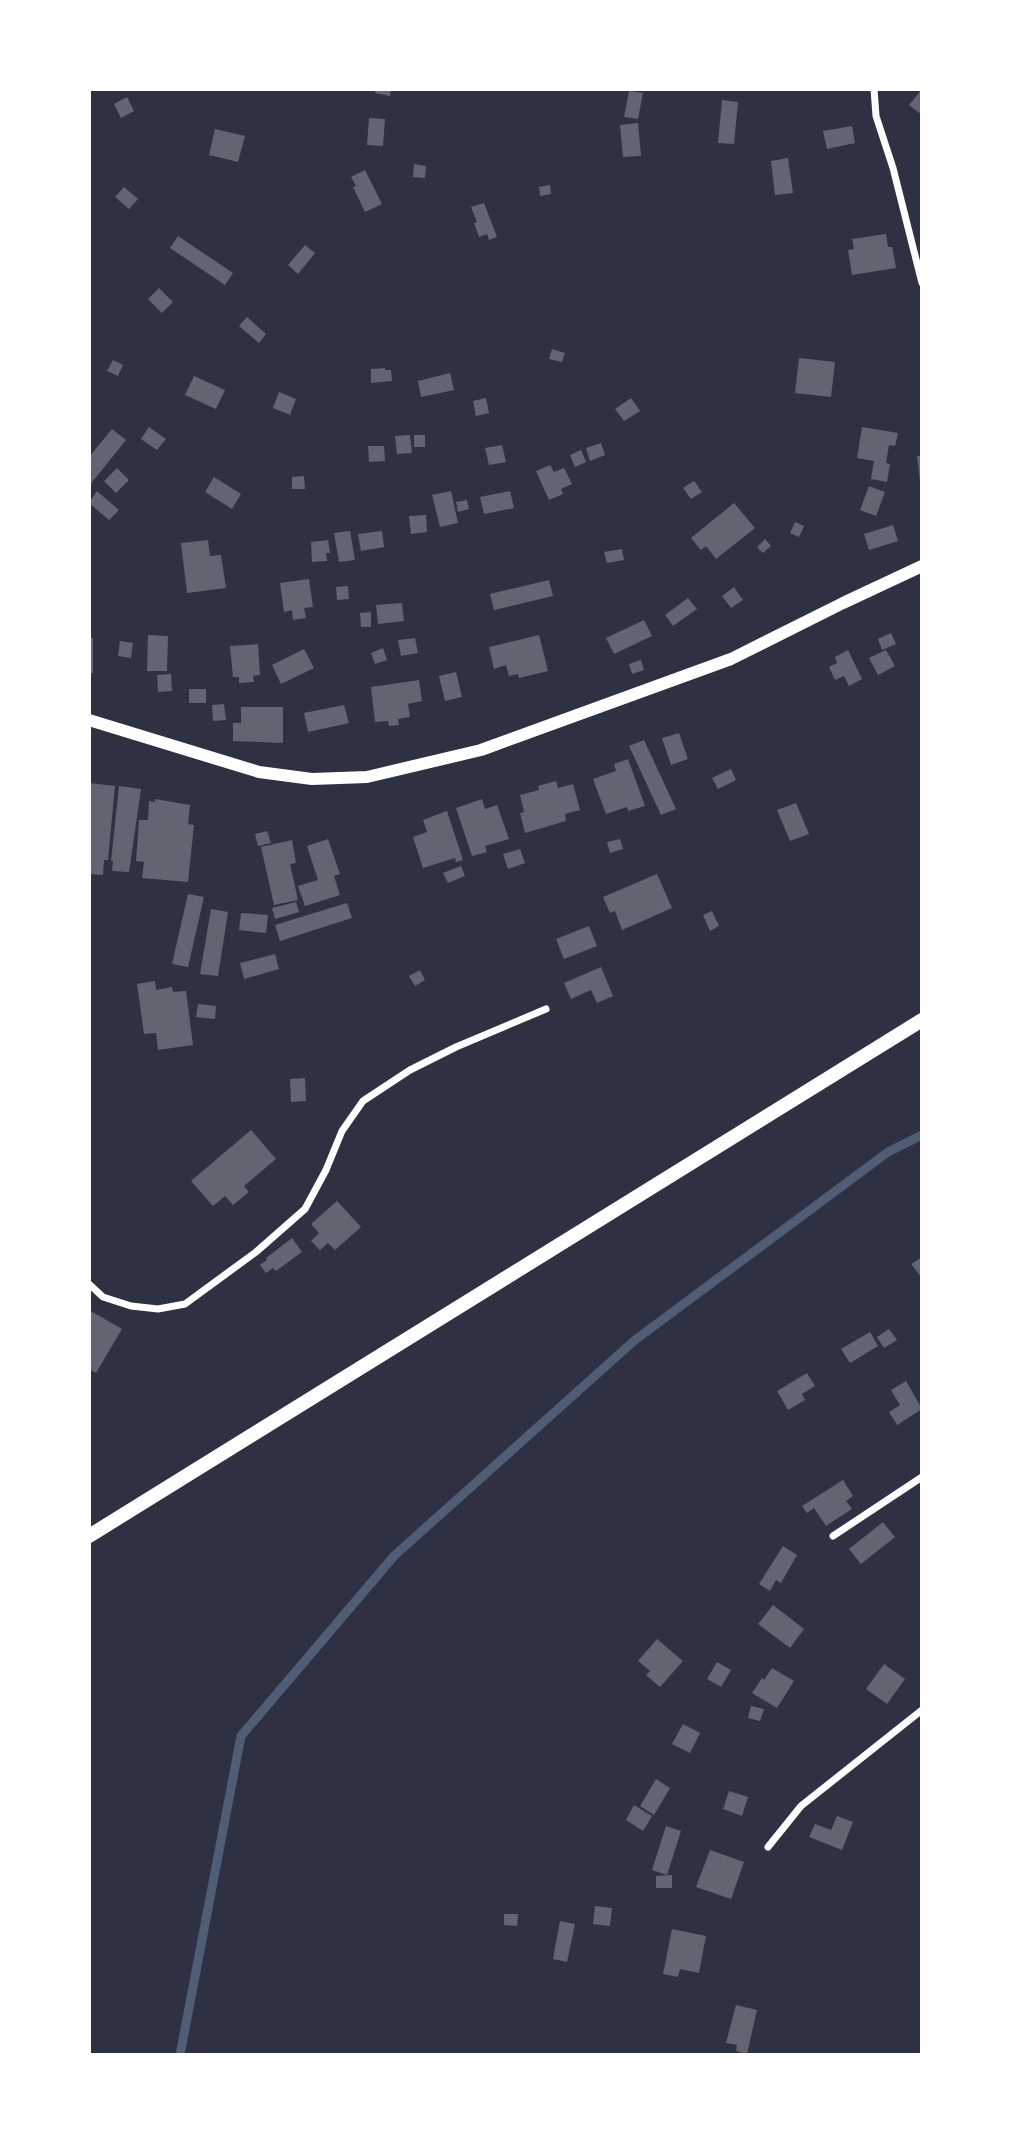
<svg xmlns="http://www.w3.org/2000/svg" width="1011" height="2144" viewBox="0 0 1011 2144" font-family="Merriweather,serif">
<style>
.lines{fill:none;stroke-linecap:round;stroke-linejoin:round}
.stream{stroke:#4f5d75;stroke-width:9}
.building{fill:#626471}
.minor{stroke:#fff;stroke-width:7}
.tertiary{stroke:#fff;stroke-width:12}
.secondary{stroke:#fff;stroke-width:14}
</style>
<rect width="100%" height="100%" fill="#2d3142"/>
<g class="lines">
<path class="stream" d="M180,2055L241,1736L394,1556L635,1340L888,1152L922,1135"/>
</g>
<path class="building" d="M376,89H391L390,96L375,93Z
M922,89V110L919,113L909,105Z
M629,91L643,93L638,119L624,117Z
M127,97L134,111L121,118L114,104Z
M722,100L738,102L734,144L718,143Z
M369,118L385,119L383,146L367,145Z
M638,123L641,156L623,157L620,125Z
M852,126L855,143L827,149L823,131Z
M215,129L245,136L238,162L209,155Z
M788,158L793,193L775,195L771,161Z
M414,164L426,166L425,178L413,177Z
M365,170L382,204L365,212L353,187L356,186L351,177Z
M550,185L551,194L540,196L539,187Z
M124,187L138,199L129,209L115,197Z
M484,203L497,237L489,240L487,234L479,237L474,223L477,222L471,207Z
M886,234L888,247H892L896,268L852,275L848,250L854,249L852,239Z
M178,236L233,273L225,285L170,248Z
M305,245L315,253L298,274L288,265Z
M159,288L173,302L162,313L148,299Z
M247,317L266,334L259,343L239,326Z
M552,349L565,353L562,362L549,359Z
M799,358L835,362L831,397L795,393Z
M113,360L123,365L118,376L107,371Z
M385,368V370H391L392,381L371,383V369Z
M450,373L454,390L421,397L418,381Z
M194,376L225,390L216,409L185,395Z
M279,392L296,399L290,415L273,408Z
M486,398L489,413L476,416L473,401Z
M631,398L640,411L624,421L615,409Z
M149,427L166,439L157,450L141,439Z
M862,427L898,433L895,446L889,445L886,463L890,464L887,482L871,479L874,461L857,458Z
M112,429L126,440L89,486V457Z
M410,435L412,453L397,454L395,436Z
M414,435H425V447H414Z
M601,443L605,455L590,461L586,448Z
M502,445L506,462L489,465L485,448Z
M368,446H384L385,461L369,462Z
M581,450L586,462L575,467L570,455Z
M917,456H922V481H920Z
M550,465L554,472L564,468L572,484L561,489L563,494L549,500L536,471Z
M117,468L129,480L116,493L104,481Z
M304,476L305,489H292V477Z
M214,477L241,494L232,509L205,492Z
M694,481L702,492L691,499L683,488Z
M869,486L885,492L876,516L860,510Z
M97,491L119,510L109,520L89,503Z
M451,491L458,523L440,527L432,495Z
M510,491L514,508L484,514L480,497Z
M467,500L469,509L458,512L456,502Z
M734,503L755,528L716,559L706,546L701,550L691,538Z
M426,515L427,532L411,534L409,516Z
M795,522L804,526L799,537L790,533Z
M893,525L898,541L869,550L864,534Z
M350,531L355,560L339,562L334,533Z
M382,531L384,547L361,551L358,534Z
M765,539L771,546L763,553L757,547Z
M208,540L210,556L221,555L226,588L187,593L181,543Z
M328,540L330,553H326L327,561L312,562L311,542Z
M622,549L624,560L607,563L604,552Z
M309,579L313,607L304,608L306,618L293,620L292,610L284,612L280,583Z
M549,580L553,596L494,610L490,594Z
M348,586L349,599L337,600L336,587Z
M734,587L743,600L731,608L722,596Z
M688,598L697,609L673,626L665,615Z
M402,603L404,621L378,624L376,605Z
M371,612V627H361L360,613Z
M644,620L652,636L614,654L606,638Z
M891,633L896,644L882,650L878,639Z
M148,635L168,636L167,671H147Z
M539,635L548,671L519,678L518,674L509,676L506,665L494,669L489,647Z
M89,638H93V673H89Z
M415,638L418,653L401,656L398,640Z
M120,641L133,643L131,658L118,656Z
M258,644L260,675L253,676L254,682L239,683V677H233L230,646Z
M383,648L387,660L375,664L371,653Z
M304,649L314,668L281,684L272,665Z
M848,650L862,679L849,686L844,676L835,680L829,667L837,663L835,657Z
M886,650L895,666L878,675L869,658Z
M641,660L644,670L632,674L629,664Z
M456,672L462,697L445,701L439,676Z
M171,674L172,691L158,692L157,675Z
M419,680L422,701L408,704L410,717L398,719L399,725L389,726L388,721L375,722L371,687Z
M189,689H206V703H189Z
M224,704L226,720L213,721L212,705Z
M344,705L349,723L308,732L304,713Z
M241,707H283V743L233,741V723H241Z
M679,733L688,759L671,765L662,738Z
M644,740L676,809L661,815L629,746Z
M628,759L645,806L628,811L627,807L606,814L593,779L616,771L614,764Z
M731,769L736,780L718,789L712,778Z
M556,781L558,788L573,784L580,810L565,814L566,821L525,833L520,813L524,812L520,795L539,790L538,786Z
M89,783L115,786L108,860H104L103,875L89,874Z
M119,786L141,789L129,872L112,871L113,861H111Z
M155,799L190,805L188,824L194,825L188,882L142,878L144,862L136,861L139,820H148L149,801L155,802Z
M482,799L485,809L497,805L509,839L485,846L487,852L472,856L456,808Z
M796,803L809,834L790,841L777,810Z
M447,811L463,860L456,862L455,858L423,868L413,837L427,832L423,820Z
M267,831L271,843L258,846L255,834Z
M328,839L340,874L334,876L340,895L305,906L298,886L318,880L307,846Z
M620,839L623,849L610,853L607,842Z
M292,840L296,863L290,864L298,900L274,905L261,847Z
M520,849L525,863L508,869L503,854Z
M461,866L465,876L448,883L443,873Z
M657,874L672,908L622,930L615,911L610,913L603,897Z
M188,894L204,897L188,967L172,964Z
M296,902L299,912L275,919L272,908Z
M347,903L352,918L280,941L275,925Z
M211,909L228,912L218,976L200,974Z
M712,911L719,926L710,931L703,915Z
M241,913L268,915L266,933L239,930Z
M589,926L597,946L564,959L556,939Z
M275,954L279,969L244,979L240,963Z
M601,967L613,996L597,1003L591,990L571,999L564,983Z
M420,970L425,980L415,986L409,976Z
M155,981L156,990L172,987L173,992L186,991L193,1045L158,1050L156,1033L144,1034L137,984Z
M198,1004L216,1006L215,1019L196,1017Z
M305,1078L306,1101L291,1102L290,1079Z
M251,1130L276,1159L244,1186L249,1192L233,1205L225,1196L213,1206L191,1181Z
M337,1201L361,1227L335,1250L328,1243L320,1250L311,1241L319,1233L311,1224Z
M292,1238L302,1252L276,1271L273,1268L266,1273L260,1265L267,1260L266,1258Z
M922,1257V1278L911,1264Z
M89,1310L122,1329L96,1373L89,1369Z
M889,1329L897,1340L884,1348L877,1337Z
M870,1332L878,1346L850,1363L841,1349Z
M807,1373L815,1386L802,1394L805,1400L788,1410L777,1391Z
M906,1381L922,1409L897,1425L889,1412L900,1405L891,1390Z
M843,1480L853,1496L846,1501L852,1509L826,1526L814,1508L807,1513L802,1506Z
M883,1522L895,1537L861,1564L849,1549Z
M783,1546L797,1555L781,1583L776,1580L770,1591L759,1584Z
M773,1605L804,1629L790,1648L758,1624Z
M657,1639L683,1661L660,1687L646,1675L650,1671L638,1661Z
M717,1662L731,1670L721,1687L707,1679Z
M884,1664L905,1679L887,1704L866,1689Z
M772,1668L794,1681L777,1708L752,1693L762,1678L764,1680Z
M751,1706L764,1709L760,1721L748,1718Z
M683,1724L700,1733L690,1753L672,1744Z
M656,1779L670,1788L654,1815L640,1806Z
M729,1791L748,1797L742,1816L723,1809Z
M634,1805L652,1816L643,1831L626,1820Z
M837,1816L853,1822L842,1850L809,1837L815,1824L831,1830Z
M666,1826L681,1831L667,1875L652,1870Z
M710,1850L744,1862L731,1899L696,1887Z
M672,1875V1888H656V1876Z
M595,1906L612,1908L610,1926L593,1924Z
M504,1914H518L517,1926L504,1925Z
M560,1921L575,1924L567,1962L553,1959Z
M672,1929L706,1936L699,1973L680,1969L678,1977L663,1974Z
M736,2005L757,2010L747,2054L736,2051L737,2045L726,2043Z"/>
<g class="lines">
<path class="minor" d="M874,89L876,116L893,168L922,283
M89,1284L103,1297L131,1306L158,1309L185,1304L256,1252L305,1209L326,1170L342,1131L363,1101L410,1070L456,1047L546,1009
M833,1536L922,1477
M768,1847L801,1806L922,1710"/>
<path class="tertiary" d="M89,720L259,772L312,779L367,777L481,750L731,659L843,603L922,566"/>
<path class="secondary" d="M89,1536L922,1020"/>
</g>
<rect width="1011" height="2144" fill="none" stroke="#ffffff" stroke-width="182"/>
</svg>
